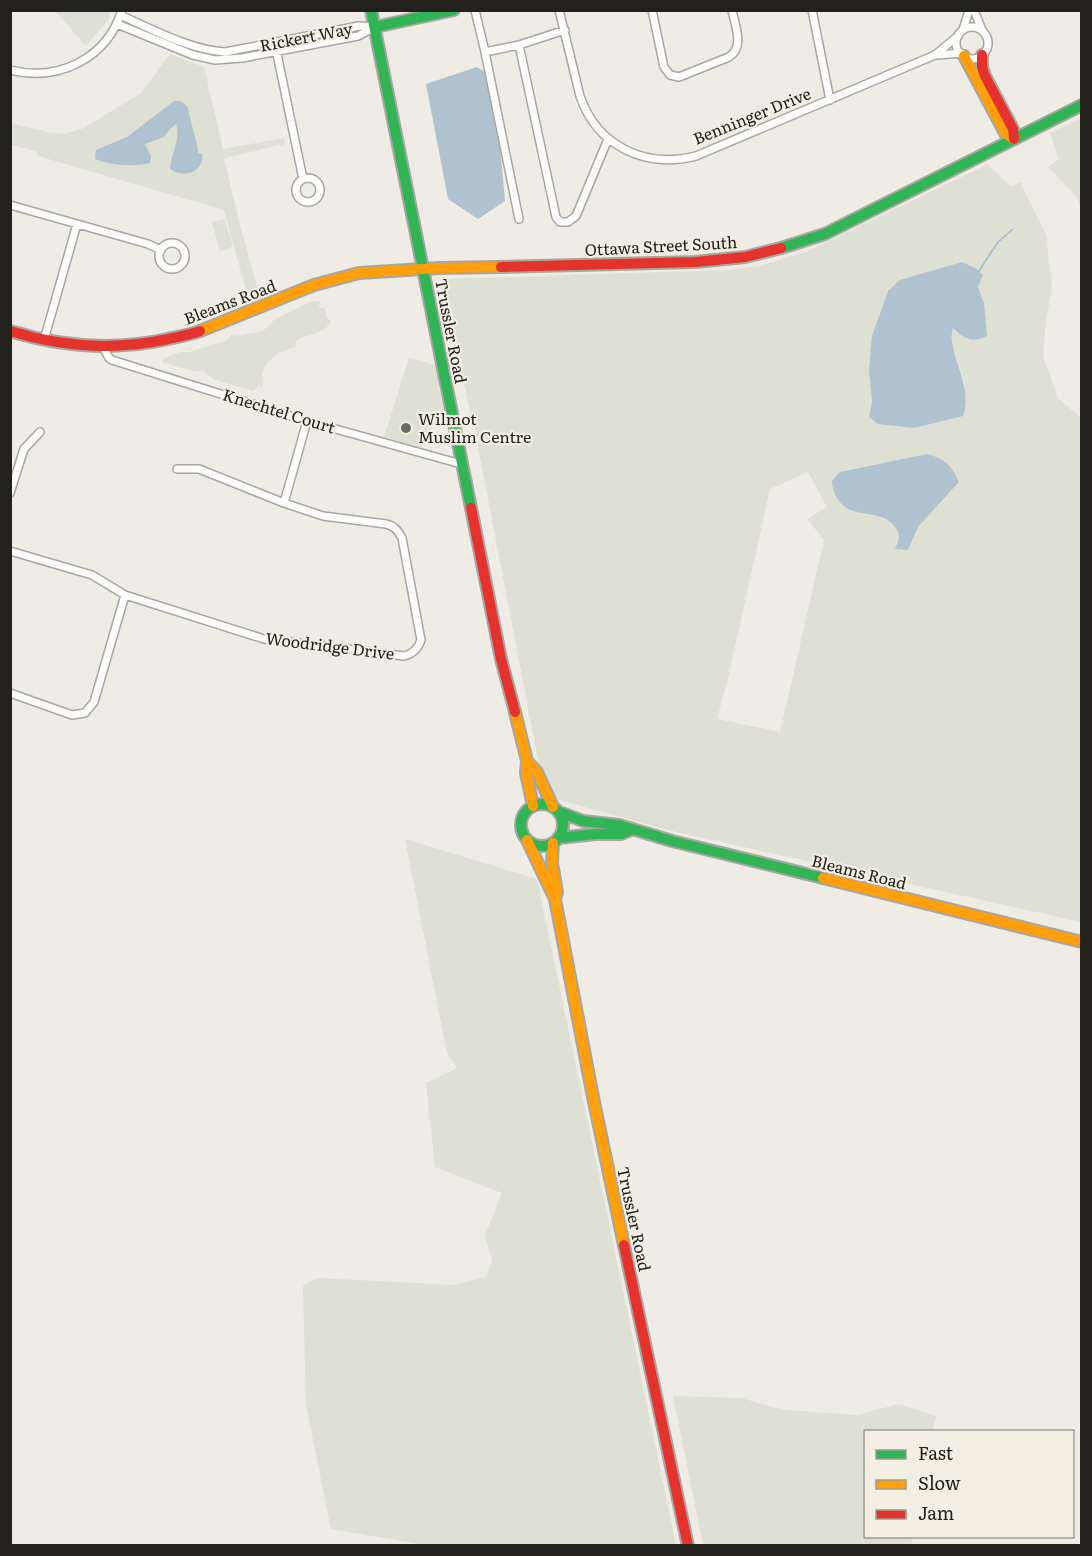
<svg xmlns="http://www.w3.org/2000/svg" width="1092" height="1556" viewBox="0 0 1092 1556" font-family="Literata,serif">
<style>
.green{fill:#dde0d3;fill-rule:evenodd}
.water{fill:#b0c2cf}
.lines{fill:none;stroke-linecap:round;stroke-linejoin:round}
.stream{stroke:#b0c2cf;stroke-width:2}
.street-casing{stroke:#a8a6a1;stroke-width:10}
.fast-casing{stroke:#a8a6a1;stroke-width:14}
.slow-casing{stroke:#a8a6a1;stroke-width:14}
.jam-casing{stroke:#a8a6a1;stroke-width:14}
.street{stroke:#fcfcfb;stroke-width:7}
.fast{stroke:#30b455;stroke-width:10}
.slow{stroke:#ff9f0a;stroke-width:10}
.jam{stroke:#e5322d;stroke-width:10}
.poi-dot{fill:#696862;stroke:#f2eee1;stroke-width:2}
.labels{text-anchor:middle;stroke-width:4.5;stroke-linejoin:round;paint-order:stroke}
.street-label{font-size:16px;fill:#22211c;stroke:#f2eee1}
.poi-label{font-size:16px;fill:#22211c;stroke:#f2eee1;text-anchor:start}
</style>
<rect width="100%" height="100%" fill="#eeece5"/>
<path class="green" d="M55,11H110L108,20L86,46Z
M170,54L204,67L223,149L284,138L285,144L224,158L239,221L258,291L248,297L224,210L38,156L36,151L11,145L10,133L13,124L48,132L64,134L84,128L141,93Z
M1081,118V210L1077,197L1048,167L1059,159L1050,133Z
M988,164L1011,187L1020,182L1046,234L1052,284L1045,330L1043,356L1058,398L1081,418V922L668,830L545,796L475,431L440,279L728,270L759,266L806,252ZM983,276L978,287L984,303L953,327L951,340L965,385L869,417L872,401ZM808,472L827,507L807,519L824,540L780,732L717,719L728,678L770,489ZM959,482L918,527L908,550L899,541C900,525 890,521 876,516Z
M224,219L233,247L220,251L212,222Z
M320,301L319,308H325L326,317L331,321C324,336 308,332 296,341L295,347C281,350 268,358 263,371C262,376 263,382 263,387L258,386L253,391L213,379L203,371H193L162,362L164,358L180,352H189L225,341L232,335L237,336L263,331L275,319L310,302Z
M409,358L436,365L443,410L421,447L384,437Z
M405,839L537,879L676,1545H426L331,1529L306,1405L303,1286L318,1278L452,1285L483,1278L488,1273L492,1259L485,1236L502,1193L435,1167L426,1083L457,1068L447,1053Z
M673,1396L741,1398L783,1410L857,1415L899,1404L936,1416L933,1431L866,1432V1536L913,1537L911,1545H703Z"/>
<path class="water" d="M477,67L485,72L497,113L505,201L478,219L448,199L426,84Z
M174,101H181L187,106L198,149V153L202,154C205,172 183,179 170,169C171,152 181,142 176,124L170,129L164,137L145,144L151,156L150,163C131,167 114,166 95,159L96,150L127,137Z
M962,262L975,268L983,275L978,287L984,303L987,336C971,344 964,338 953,328C952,332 951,338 952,342C956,367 972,390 963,416L914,428L878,424L869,417L872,401L869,370L872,336L888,291L900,280Z
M927,454C946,459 951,465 959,482L918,527L908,550L895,549C899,540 901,535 895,527C883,510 856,517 844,506C837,501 832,490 832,481L840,472Z"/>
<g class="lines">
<path class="stream" d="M979,271L998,242L1012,230"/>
<g class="street-casing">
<path id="street" d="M475,10L485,52L519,45
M559,10L580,96C597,146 645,169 696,156L935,55L958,36
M652,10L664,67L670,75L679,77L729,57C745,47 735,26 732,10
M812,10L830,100
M974,10L982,30
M120,15C152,29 190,50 225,52L359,26L375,27
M117,24L193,55L215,60L242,58L358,36L375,27
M956 43a16 16 0 1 1 32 0a16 16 0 1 1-32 0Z
M565,30L519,45L556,217L560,222H568L576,216L608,139
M963,30L969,10
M276,49L303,179
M485,52L519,219
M938,55L961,53
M10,70C58,82 107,59 122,10
M296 190a12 12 0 1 1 24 0a12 12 0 1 1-24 0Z
M10,205L148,244L161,250
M159 256a13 13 0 1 1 26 0a13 13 0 1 1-26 0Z
M44,340L77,224
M103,347L109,358L112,360L307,421L461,464
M10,493L24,449L40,432
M284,503L307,421
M10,551L92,575L125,595L264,639L404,656C413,654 418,649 421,640L402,538C398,531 395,526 386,524L323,516L284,503L199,469H177
M10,693L72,715L85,713L94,702L125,595"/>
</g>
<g class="fast-casing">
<path id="fast" d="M371,10L471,508
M375,27L454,10
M781,248L825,234L1082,105
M521 825a21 21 0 1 1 42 0a21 21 0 1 1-42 0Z
M559,812L583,821L619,825L672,841L823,878
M558,838L596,834H621L631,830"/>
</g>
<g class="slow-casing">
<path id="slow" d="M964,56L1005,133L1014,139
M200,331L314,285L359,273L439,268L501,267
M515,712L527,761L526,773L533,806
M527,761L537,772L553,807
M527,840L555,899L593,1097L624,1245
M553,843L552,863L557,892L555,899
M823,878L1082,942"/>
</g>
<g class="jam-casing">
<path id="jam" d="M982,55V67L985,76L1013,129L1014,139
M501,267L695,262L745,257L781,248
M10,331C62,347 114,351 168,339C178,337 189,335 200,331
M471,508L501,659L515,712
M624,1245L688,1546"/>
</g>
<use href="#street" class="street"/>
<use href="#fast" class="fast"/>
<use href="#slow" class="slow"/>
<use href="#jam" class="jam"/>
</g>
<circle class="poi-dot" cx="406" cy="428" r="6"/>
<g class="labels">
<g class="street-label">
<text transform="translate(306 37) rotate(-11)" y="6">Rickert Way</text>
<text transform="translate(752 116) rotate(-22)" y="6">Benninger Drive</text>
<text transform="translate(661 246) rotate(-3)" y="6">Ottawa Street South</text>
<text transform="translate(230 302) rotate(-21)" y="6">Bleams Road</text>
<text transform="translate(451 331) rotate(79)" y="6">Trussler Road</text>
<text transform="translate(279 411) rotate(17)" y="6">Knechtel Court</text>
<text transform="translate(330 646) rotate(7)" y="6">Woodridge Drive</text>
<text transform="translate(859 872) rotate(14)" y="6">Bleams Road</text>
<text transform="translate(634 1219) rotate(78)" y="6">Trussler Road</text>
</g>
<g class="poi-label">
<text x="418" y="425">Wilmot<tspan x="418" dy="18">Muslim Centre</tspan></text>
</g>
</g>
<rect width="1092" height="1556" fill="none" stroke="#22211c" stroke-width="24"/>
<rect x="864" y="1430" width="210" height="108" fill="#f2eee1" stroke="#9f9c92" stroke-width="1.5"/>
<rect x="876" y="1450" width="30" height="9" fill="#30b455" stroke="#9f9c92" stroke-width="1.5"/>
<text x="918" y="1460" font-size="18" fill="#22211c">Fast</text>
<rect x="876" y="1480" width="30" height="9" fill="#ff9f0a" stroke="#9f9c92" stroke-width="1.5"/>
<text x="918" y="1490" font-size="18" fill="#22211c">Slow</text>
<rect x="876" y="1510" width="30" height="9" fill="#e5322d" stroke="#9f9c92" stroke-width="1.5"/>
<text x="918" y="1520" font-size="18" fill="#22211c">Jam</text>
</svg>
